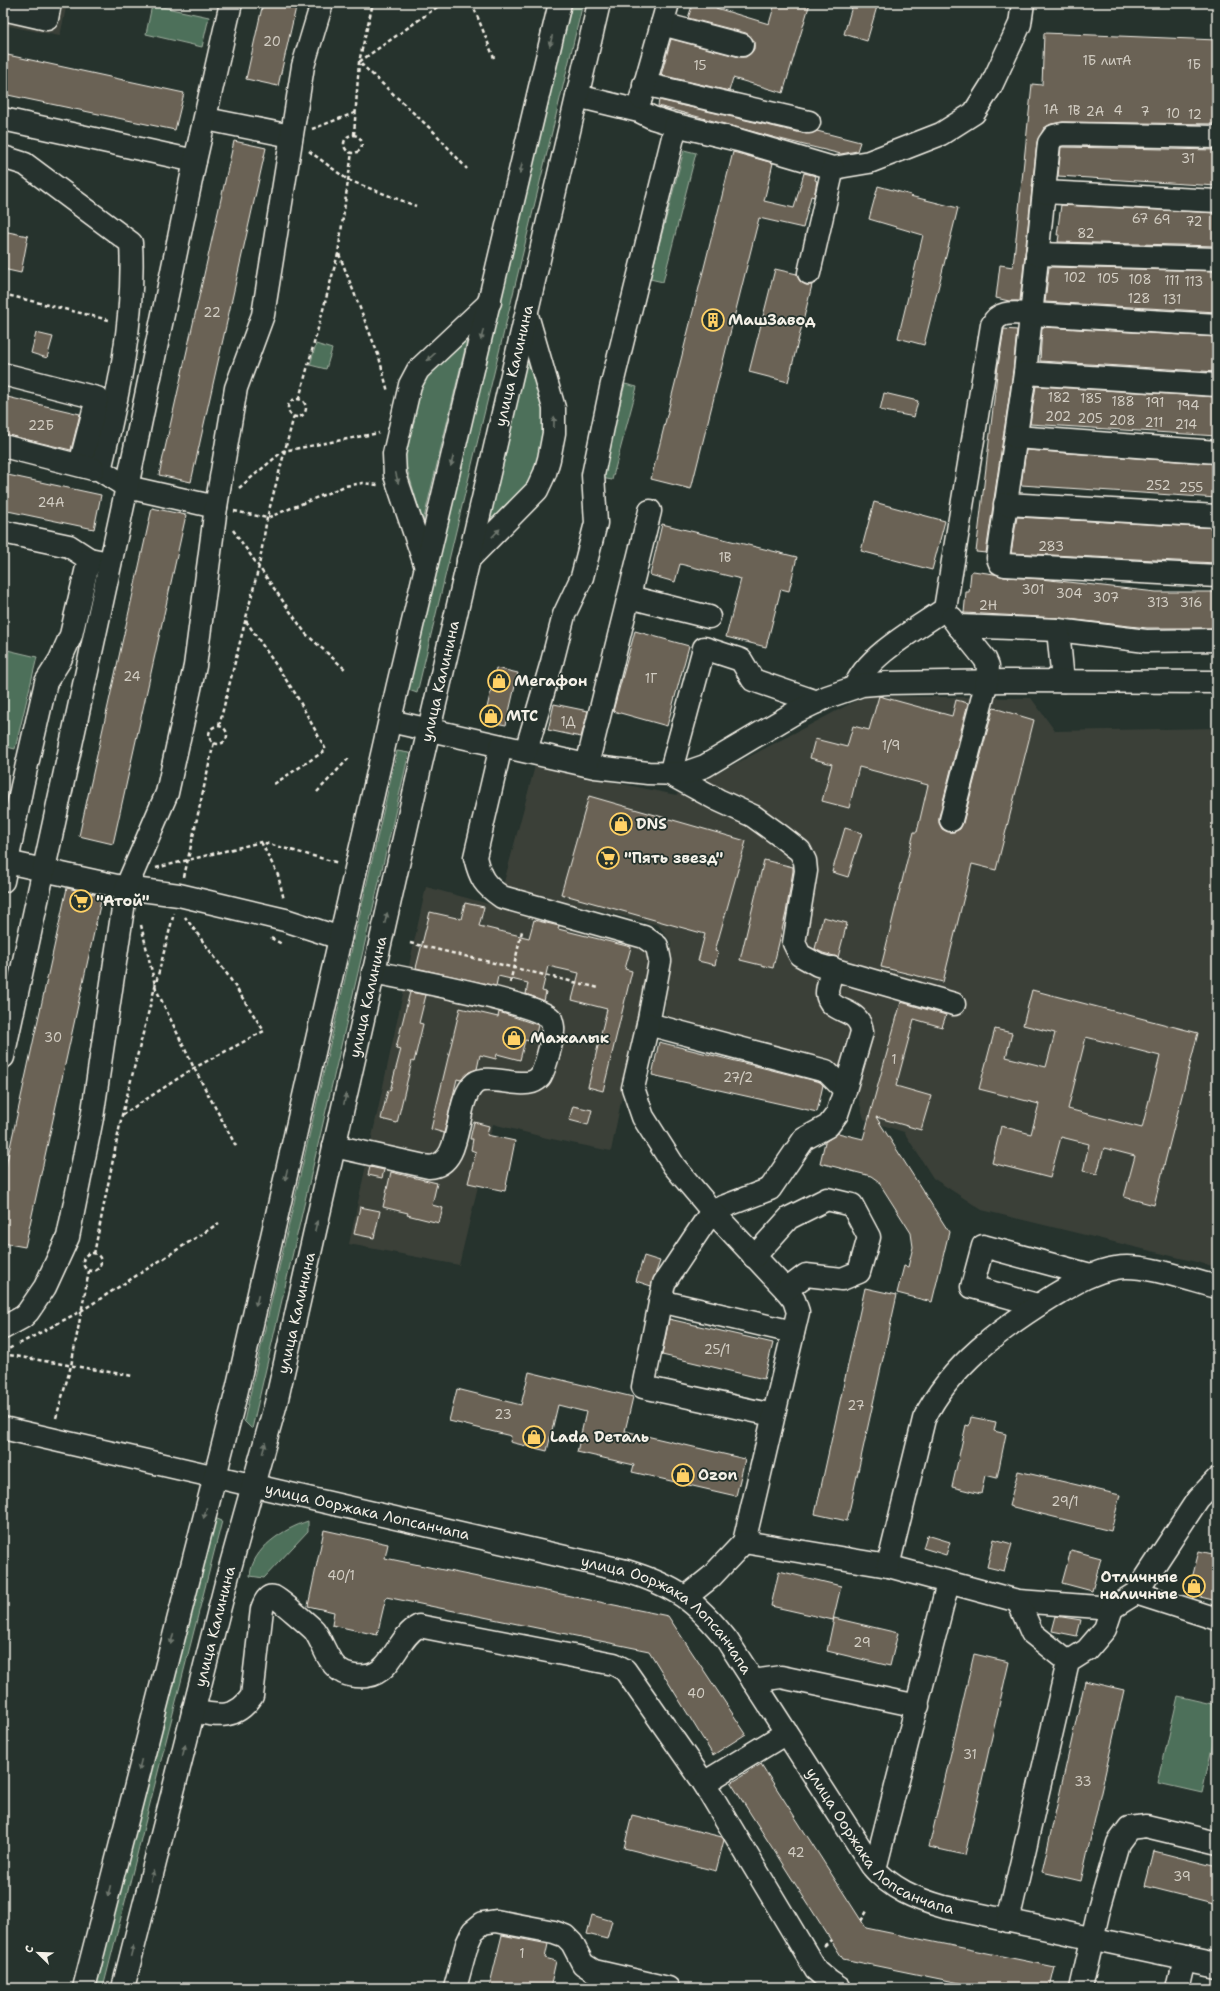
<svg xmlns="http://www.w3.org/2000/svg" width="1220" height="1991" viewBox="0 0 1220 1991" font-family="'Shantell Sans',sans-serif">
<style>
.built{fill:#3b4139}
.green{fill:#4e705a;stroke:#a1b0a1}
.building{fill:#6b6254;stroke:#f4f1e8;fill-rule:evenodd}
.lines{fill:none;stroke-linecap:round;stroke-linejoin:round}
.minor-casing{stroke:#f4f1e8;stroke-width:25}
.major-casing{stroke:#f4f1e8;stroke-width:25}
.path{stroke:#f4f1e8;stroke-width:2.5;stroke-dasharray:4 3;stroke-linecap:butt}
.minor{stroke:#26332d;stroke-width:22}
.major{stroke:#26332d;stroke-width:22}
.oneway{fill:#6e766e}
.labels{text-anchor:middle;stroke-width:3.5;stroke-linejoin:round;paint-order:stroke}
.number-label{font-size:13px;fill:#d2cdc3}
.poi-label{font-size:15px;font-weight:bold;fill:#f4f1e8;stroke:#26332d;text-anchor:start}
.street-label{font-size:15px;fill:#f4f1e8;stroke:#26332d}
</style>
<rect width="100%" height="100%" fill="#26332d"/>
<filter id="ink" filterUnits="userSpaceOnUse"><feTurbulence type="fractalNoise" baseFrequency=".025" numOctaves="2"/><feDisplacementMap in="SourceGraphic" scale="8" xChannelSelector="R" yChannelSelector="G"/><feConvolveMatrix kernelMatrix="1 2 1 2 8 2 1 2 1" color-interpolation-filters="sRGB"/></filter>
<g filter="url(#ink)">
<path class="built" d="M3,3H67L60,36L3,25Z
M865,696L1031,698L1055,731L1217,728V1267L982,1210L933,1178L904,1132L864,1119L851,1070L664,1020L671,942L658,925L503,886L535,766L676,795Z
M426,887L627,941L651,952L611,1151L547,1138L493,1124L459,1265L349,1244Z"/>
<path class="green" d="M572,3H583L417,693L406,689Z
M152,5L209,17L202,47L146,34Z
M684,150L696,153L663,282L650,279Z
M470,328L423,522L401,449L418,379Z
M526,343L549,416L533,486L482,538Z
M316,344L332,349L326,369L310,365Z
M625,384L637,387L612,480L601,478Z
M3,649L37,657L15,749L3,746Z
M397,751L409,753L252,1429L244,1421Z
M210,1516L222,1521L103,1988H91Z
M308,1521V1531L264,1578L250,1576C252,1548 284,1529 308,1521Z
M1178,1696L1217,1705V1726L1202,1793L1158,1783Z"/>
<path class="building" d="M263,3H297L278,86L246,79Z
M693,3H718L716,8L769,24L775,3H810L783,93L733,78L729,91L661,75L671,39L739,57H746L751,53L754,49V41L750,36L746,33L688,18Z
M853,3H878L867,41L844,34Z
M1044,33L1217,40V124L1063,122L1051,124L1044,128L1037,142L1020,301H1009L996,298L1000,265L1013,267L1032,84L1042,85Z
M3,54L184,93L175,130L3,94Z
M659,100L806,134L817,131L860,142L857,151L841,154L780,139L658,106Z
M234,141L266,148L191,482L159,475Z
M1061,147L1217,150V186L1058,176Z
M733,152L773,163L764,201L794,208L804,173L816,176L815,180L817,181L814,197L811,196L803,228L759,218L691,489L651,479Z
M878,186L911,195L910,196L958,208L924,345L898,338L923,235L869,219Z
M1061,205L1217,213V246L1058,242L1059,235H1057Z
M3,231L28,236L21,273L3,269Z
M1049,267L1217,271V312L1045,302Z
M775,269L797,274L801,282L806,285H812L788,382L749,372Z
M1042,327L1217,337V372L1040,361Z
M1004,329L1017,330L1013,371L986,553L976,552L998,366Z
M36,333L53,337L47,358L31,353Z
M1036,386L1217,397V436L1030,424Z
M884,393L918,401L914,417L880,410Z
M3,396L80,414L71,450L3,434Z
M1026,450L1217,464V498L1021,485Z
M3,474L101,495L94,529L3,510Z
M874,502L945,521L932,570L861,551Z
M152,508L186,515L113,844L79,836Z
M1017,517L1217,528V563L1011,553Z
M662,524L797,557L789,591L781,589L766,647L726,637L741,579L680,564L675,582L650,575Z
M973,571L994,574L1004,577L1041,579L1156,592H1217V628H1147L1059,618L964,613L966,592H969L971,572Z
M635,631L689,646L667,726L613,711Z
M496,668L518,673L506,725L484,721Z
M879,696L952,716L956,700L968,703L939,817V823L942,829L948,832H954L960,829L963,823L993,709L994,708L1034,720L996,870L972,864L943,982L881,967L914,832H917L928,785L859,767L849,808L822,801L832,764L810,758L815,739L847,747L853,726L869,730Z
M554,704L588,711L581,737L548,730Z
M589,796L746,841L715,951L718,952L715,965L698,961L705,934L561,894Z
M845,828L862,833L848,877L832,872Z
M764,860L793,867V871L786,913L773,968L740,960Z
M67,888L102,896L25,1247L3,1243V1179Z
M465,903L484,907L479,926L529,938L534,920L559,926L558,929L631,947L625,969L632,971L603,1091L588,1087L607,1009L572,1000L579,973L548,966L542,991L546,992L544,1001L526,994L528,983L498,976L496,986L416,968L430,912L461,919Z
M823,917L847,923L838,957L823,953L815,949Z
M1032,990L1198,1033L1154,1205L1124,1197L1135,1156L1104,1148L1097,1174L1083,1171L1089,1144L1061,1137L1050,1178L992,1163L1001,1126L1031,1134L1039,1104L979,1089L995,1029L1012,1033L1006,1057L1046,1067L1055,1033L1023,1025ZM1086,1037L1160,1056L1142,1128L1068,1109Z
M410,992L426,995L419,1023L423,1024L414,1062L412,1061L397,1123L381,1119L388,1090L390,1091L401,1049L396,1048Z
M901,1002L946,1015L942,1027L914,1019L896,1086L931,1096L921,1130L876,1117L949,1232L932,1302L897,1293L904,1266L908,1267L913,1247L911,1233L878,1181L871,1176L820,1163L825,1142L838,1133L863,1139Z
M460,1008L498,1017L499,1012L538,1025L534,1042L525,1040L520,1060L497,1054L496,1059L480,1055L477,1069L469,1072L461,1080L457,1079L444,1133L431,1129Z
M659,1042L820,1082L823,1085L817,1112L652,1075Z
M573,1106L592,1110L588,1125L569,1120Z
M474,1122L489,1126L487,1135L515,1141L505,1191L468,1183L476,1152L471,1150L473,1139H470Z
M370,1167L384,1170L382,1178L368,1175Z
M391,1172L437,1183L432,1205L443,1208L439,1223L407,1215L408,1213L383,1207Z
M360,1207L380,1211L374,1238L354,1234Z
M644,1256L660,1261L651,1286L636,1281Z
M865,1288L897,1295L847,1521L815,1514Z
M669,1319L773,1343L764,1379L662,1355Z
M529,1372L633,1397L625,1431L745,1459L736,1496L632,1472L634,1465L577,1452L586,1412L558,1405L547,1451L510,1442L511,1436L449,1421L457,1389L521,1405Z
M971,1417L996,1422L994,1431L1006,1434L997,1478L985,1475L981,1494L952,1487L966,1425L969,1426Z
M1018,1471L1120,1495L1111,1531L1009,1506Z
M324,1530L388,1544L385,1558L668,1616L746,1734L713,1755L649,1651L386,1597L377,1635L332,1625L334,1612L308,1606Z
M927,1535L950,1542L946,1555L923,1548Z
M994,1539L1012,1544L1004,1571L987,1567Z
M1071,1550L1101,1558L1092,1591L1062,1583Z
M1199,1551L1217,1555V1601L1188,1594Z
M779,1571L841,1586L833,1620L771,1606Z
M1056,1616L1081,1620L1077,1636L1052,1631Z
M834,1618L898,1633L890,1666L827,1651Z
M974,1654L1009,1662L965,1855L929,1847Z
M1085,1681L1124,1690L1081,1881L1042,1872Z
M761,1764L866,1928L1055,1967L1050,1988H984L843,1959L731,1783Z
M632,1815L722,1837L724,1840L716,1871L624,1848Z
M1154,1851L1217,1867V1904L1145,1886Z
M592,1915L612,1921L607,1939L587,1934Z
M502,1935L548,1944L545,1958L556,1961L550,1988H489Z"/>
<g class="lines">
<g class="minor-casing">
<g id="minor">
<path d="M3,9L47,19L50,3"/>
<path d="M662,24L742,45"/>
<path d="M644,84L809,122"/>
<path d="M577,96L639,111L653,118L676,125L738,140L833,168L869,162L941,134L974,113L991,86L1020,24L1023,3"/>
<path d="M641,98L668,3"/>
<path d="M3,119L195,161"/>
<path d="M206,119L291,136"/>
<path d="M1217,137L1063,134L1054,136L1049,143L1025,373L998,558L1000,563L1005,565L1217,576"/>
<path d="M3,157L25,164L131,243C135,319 118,396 100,470L127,487L216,507"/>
<path d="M1044,192L1217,201"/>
<path d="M1037,254L1217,259"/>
<path d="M809,273L833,168"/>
<path d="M1025,373L1217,385"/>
<path d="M3,374L97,398L80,465"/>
<path d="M1016,437L1217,452"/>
<path d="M3,446L93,469"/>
<path d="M1005,504L1217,516"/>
<path d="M3,532L69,546L89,559L104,562"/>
<path d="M468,560L537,490L545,473L549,459L554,433V408L527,315"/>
<path d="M426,567L395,475L394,454L410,385L418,370L490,302"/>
<path d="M629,597L709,617"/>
<path d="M958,626L1058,630L1146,641L1217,640"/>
<path d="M1058,630L1063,681"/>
<path d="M855,687C866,656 918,628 945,609L992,325C999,309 1017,314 1032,314L1217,325"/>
<path d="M817,702L753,680L741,660L704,648L670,774L718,800L753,816L778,834L800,851L805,861L806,871L794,943L800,955L818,965L954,1004"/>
<path d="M390,721L595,767L648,773L682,774L705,766L796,712L827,697L862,685L887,683L1007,681L1217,682"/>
<path d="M501,746L475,857C480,878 484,885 502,897L644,937L657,946L660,961L648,1024L826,1071L845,1090L837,1114L828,1126L804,1139L770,1189L712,1211L664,1283L643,1387L773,1415"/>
<path d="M526,751L552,662L564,615L582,577L596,523L593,475L611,388L676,125"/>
<path d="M587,765L650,511"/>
<path d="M951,820L987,681L988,666L985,659L952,618"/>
<path d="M3,862H7L22,786L46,682L60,660L71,635L89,559"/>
<path d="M3,881L7,862L126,888L179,895L285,920L340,938"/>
<path d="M832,968C831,976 827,986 827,993C829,1015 860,1006 862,1032L845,1090"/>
<path d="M648,1024L633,1088L643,1117L674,1166L712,1211L786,1290L794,1300L798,1312L744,1542L711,1577L686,1597"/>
<path d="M3,1057L127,487L195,161L231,3"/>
<path d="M334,1146L429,1167C466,1165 452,1102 475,1083C487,1074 516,1087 532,1082C535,1081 540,1078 541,1075C545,1069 553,1038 553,1031C554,1028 552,1022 551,1019C542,1004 398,977 373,972"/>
<path d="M754,1257L789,1218L827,1199L852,1205L869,1237L859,1272L842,1279L806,1275L786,1290"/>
<path d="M660,1301L793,1332"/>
<path d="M1038,1305L972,1287L983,1246L1091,1275"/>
<path d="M3,1328L23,1317L28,1312L45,1287L68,1237L92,1118L126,888L167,793L195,666L216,507L236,388L263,315L303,66L322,3"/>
<path id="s1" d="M3,1428L626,1571C675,1586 696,1601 727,1640L872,1866C891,1889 916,1899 944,1907L1217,1965"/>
<path d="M744,1542L888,1566L1018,1601L1112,1608L1136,1593L1198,1499L1217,1479"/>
<path d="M888,1566L924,1419C950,1365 1003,1327 1053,1296C1073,1284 1094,1271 1116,1268C1143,1263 1189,1280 1217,1287"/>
<path d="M1136,1593L1217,1619"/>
<path d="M1018,1601L1032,1633L1068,1662"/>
<path d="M753,1681L781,1677L918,1706"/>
<path d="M193,1711C218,1716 236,1720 252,1696L262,1609C264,1603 267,1595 274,1597C278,1598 310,1626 314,1630C323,1642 326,1659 338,1669C345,1676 358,1677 367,1676C393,1672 397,1637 419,1626L614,1664L625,1670L704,1783L816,1970L830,1982L839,1988"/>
<path d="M704,1783L786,1733"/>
<path d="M875,1869L948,1583"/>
<path d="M1008,1921L1068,1662L1087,1650L1105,1629L1112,1608"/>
<path d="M455,1988L467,1944L473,1931L483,1923L496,1921L554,1932L565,1936L572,1943L583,1964L594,1971L668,1988"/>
<path d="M1081,1988L1099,1909L1118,1843L1129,1828L1146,1826L1217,1843"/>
<path d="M1178,1988L1185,1958"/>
</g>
</g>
<g class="major-casing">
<g id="major">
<path d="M84,1988L236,1394L397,689L560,3"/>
<path id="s2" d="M123,1988L228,1575L276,1403L419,772L599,3"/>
</g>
</g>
<path class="path" d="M443,3L359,62L435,133L467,169
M472,3L494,58
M312,129L357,112
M354,135L359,62L373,3
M344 144a9 9 0 1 1 18 0a9 9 0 1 1-18 0Z
M309,151L348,180L416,206
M339,254L379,357L388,392
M3,294L109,320
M299,399L338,254L352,152
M288 408a9 9 0 1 1 18 0a9 9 0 1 1-18 0Z
M239,488L283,451L379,433
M234,511L267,518L345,486L363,483L378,485
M233,530L306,634L346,670
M246,621L295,693L326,750L274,784
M219,726L259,566L267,518L294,416
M209 735a9 9 0 1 1 18 0a9 9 0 1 1-18 0Z
M317,792L349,758
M261,842L278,875L284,900
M156,868L261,842L339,863
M184,877L214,742
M141,925L156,989L194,1068L237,1148
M271,938L282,944
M410,943L599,988
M510,983L522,931
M122,1115L194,1068L264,1031L227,974L185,917
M83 1262a9 9 0 1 1 18 0a9 9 0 1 1-18 0Z
M94,1254L122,1115L174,913
M19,1344L81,1311L219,1223
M3,1352L14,1346
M3,1354L133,1376
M56,1418L71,1366L89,1271
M861,1921L867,1911
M824,1946L831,1940"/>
<use href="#minor" class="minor"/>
<use href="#major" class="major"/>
</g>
<defs><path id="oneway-solid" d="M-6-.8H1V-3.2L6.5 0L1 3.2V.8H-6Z"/></defs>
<g class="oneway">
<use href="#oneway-solid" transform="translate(551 41) rotate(103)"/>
<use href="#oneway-solid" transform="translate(521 168) rotate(103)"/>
<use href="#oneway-solid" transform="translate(482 335) rotate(103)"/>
<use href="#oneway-solid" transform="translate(431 357) rotate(137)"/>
<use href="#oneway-solid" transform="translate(554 422) rotate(-88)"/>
<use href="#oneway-solid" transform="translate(452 461) rotate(104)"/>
<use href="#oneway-solid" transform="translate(397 478) rotate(76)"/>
<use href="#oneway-solid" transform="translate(496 533) rotate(-46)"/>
<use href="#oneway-solid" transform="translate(386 918) rotate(-77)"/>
<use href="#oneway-solid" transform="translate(345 1099) rotate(-77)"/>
<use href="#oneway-solid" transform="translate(286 1175) rotate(103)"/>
<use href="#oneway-solid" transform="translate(316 1226) rotate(-77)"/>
<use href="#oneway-solid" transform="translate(257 1301) rotate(103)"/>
<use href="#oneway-solid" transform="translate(264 1448) rotate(-74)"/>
<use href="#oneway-solid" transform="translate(205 1513) rotate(105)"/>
<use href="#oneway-solid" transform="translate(172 1639) rotate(104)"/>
<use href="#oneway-solid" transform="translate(184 1750) rotate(-76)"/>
<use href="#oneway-solid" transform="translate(140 1765) rotate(104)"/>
<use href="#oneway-solid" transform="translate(152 1876) rotate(-76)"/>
<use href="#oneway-solid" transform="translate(109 1891) rotate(104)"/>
<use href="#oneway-solid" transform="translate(132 1951) rotate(-76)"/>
</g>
</g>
<defs>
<g id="building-ring" transform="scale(1.15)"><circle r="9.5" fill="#26332d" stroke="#ffd166" stroke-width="1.5"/><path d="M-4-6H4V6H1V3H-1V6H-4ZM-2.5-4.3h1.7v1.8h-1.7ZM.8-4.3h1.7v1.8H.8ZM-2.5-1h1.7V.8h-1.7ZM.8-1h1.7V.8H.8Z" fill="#ffd166"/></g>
<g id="shop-ring" transform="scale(1.15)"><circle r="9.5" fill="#26332d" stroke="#ffd166" stroke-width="1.5"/><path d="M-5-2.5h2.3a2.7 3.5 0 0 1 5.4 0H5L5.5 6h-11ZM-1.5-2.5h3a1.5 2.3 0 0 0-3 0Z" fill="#ffd166"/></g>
<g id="supermarket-ring" transform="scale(1.15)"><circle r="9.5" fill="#26332d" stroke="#ffd166" stroke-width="1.5"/><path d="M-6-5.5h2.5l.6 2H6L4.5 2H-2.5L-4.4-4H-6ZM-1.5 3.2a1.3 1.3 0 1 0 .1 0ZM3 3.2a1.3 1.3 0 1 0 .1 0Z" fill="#ffd166"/></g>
</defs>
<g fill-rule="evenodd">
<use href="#building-ring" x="713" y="320"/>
<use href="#shop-ring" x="499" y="681"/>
<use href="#shop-ring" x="491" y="716"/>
<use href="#shop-ring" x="621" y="824"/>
<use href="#supermarket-ring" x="608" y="858"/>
<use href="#supermarket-ring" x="81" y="901"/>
<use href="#shop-ring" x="514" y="1038"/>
<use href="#shop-ring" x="534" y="1437"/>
<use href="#shop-ring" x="683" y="1475"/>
<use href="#shop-ring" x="1194" y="1586"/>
</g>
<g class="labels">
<g class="number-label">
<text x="272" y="46">20</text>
<text x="1107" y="65">1Б литА</text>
<text x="1194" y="69">1Б</text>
<text x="700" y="70">15</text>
<text x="1051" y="114">1А</text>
<text x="1074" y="115">1В</text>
<text x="1118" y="115">4</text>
<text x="1095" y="116">2А</text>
<text x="1145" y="116">7</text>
<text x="1173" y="118">10</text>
<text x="1195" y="119">12</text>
<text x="1188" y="163">31</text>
<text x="1140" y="223">67</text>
<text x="1162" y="224">69</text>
<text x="1194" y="226">72</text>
<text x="1086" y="238">82</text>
<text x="1075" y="282">102</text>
<text x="1108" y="283">105</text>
<text x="1140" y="284">108</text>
<text x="1172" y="285">111</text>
<text x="1194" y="286">113</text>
<text x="1139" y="303">128</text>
<text x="1172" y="304">131</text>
<text x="212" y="317">22</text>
<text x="1059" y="402">182</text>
<text x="1091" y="403">185</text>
<text x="1123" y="406">188</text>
<text x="1155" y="407">191</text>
<text x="1188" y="410">194</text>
<text x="1058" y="421">202</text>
<text x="1090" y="423">205</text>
<text x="1122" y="425">208</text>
<text x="1154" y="427">211</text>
<text x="1186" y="429">214</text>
<text x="41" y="430">22Б</text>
<text x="1158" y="490">252</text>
<text x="1191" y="492">255</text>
<text x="51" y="507">24А</text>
<text x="1051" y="551">283</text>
<text x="725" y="562">1В</text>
<text x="1033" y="594">301</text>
<text x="1069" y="598">304</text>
<text x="1106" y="602">307</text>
<text x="1158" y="607">313</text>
<text x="1191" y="607">316</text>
<text x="988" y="610">2Н</text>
<text x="132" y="681">24</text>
<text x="651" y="683">1Г</text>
<text x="568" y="726">1Д</text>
<text x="891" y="750">1/9</text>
<text x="53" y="1042">30</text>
<text x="894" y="1064">1</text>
<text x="738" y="1082">27/2</text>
<text x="717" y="1354">25/1</text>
<text x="856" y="1410">27</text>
<text x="503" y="1419">23</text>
<text x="1065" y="1506">29/1</text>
<text x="341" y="1580">40/1</text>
<text x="862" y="1647">29</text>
<text x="696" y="1698">40</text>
<text x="970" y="1759">31</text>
<text x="1083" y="1786">33</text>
<text x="796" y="1857">42</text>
<text x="1182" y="1881">39</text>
<text x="522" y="1958">1</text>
</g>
<g class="poi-label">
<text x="728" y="325">МашЗавод</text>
<text x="514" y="686">Мегафон</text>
<text x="506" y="721">МТС</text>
<text x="636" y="829">DNS</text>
<text x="624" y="863">"Пять звезд"</text>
<text x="96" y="906">"Атой"</text>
<text x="530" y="1043">Мажалык</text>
<text x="550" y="1442">Lada Dеталь</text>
<text x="698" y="1480">Ozon</text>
<text x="1178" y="1582" text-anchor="end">Отличные<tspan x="1178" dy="17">наличные</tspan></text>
</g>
<g class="street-label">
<text dy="5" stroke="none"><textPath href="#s2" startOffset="1669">улица Калинина</textPath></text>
<text dy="5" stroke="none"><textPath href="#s2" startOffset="1345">улица Калинина</textPath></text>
<text dy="5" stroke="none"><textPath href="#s2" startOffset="1021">улица Калинина</textPath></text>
<text dy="5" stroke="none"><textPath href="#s2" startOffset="697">улица Калинина</textPath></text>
<text dy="5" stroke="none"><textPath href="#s1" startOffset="374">улица Ооржака Лопсанчапа</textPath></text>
<text dy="5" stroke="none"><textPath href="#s1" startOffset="698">улица Ооржака Лопсанчапа</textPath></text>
<text dy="5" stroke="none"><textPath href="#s2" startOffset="373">улица Калинина</textPath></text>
<text dy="5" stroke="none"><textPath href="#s1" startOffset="1022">улица Ооржака Лопсанчапа</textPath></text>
</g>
</g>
<rect width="1220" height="1991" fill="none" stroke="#26332d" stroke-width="16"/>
<rect x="8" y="8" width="1204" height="1975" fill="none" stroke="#f4f1e8" stroke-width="1.5" filter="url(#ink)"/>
<g transform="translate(38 1953) rotate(293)" stroke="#26332d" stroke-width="3" paint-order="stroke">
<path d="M0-3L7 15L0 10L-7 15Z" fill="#f4f1e8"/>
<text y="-6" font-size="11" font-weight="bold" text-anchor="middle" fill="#f4f1e8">С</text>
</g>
</svg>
